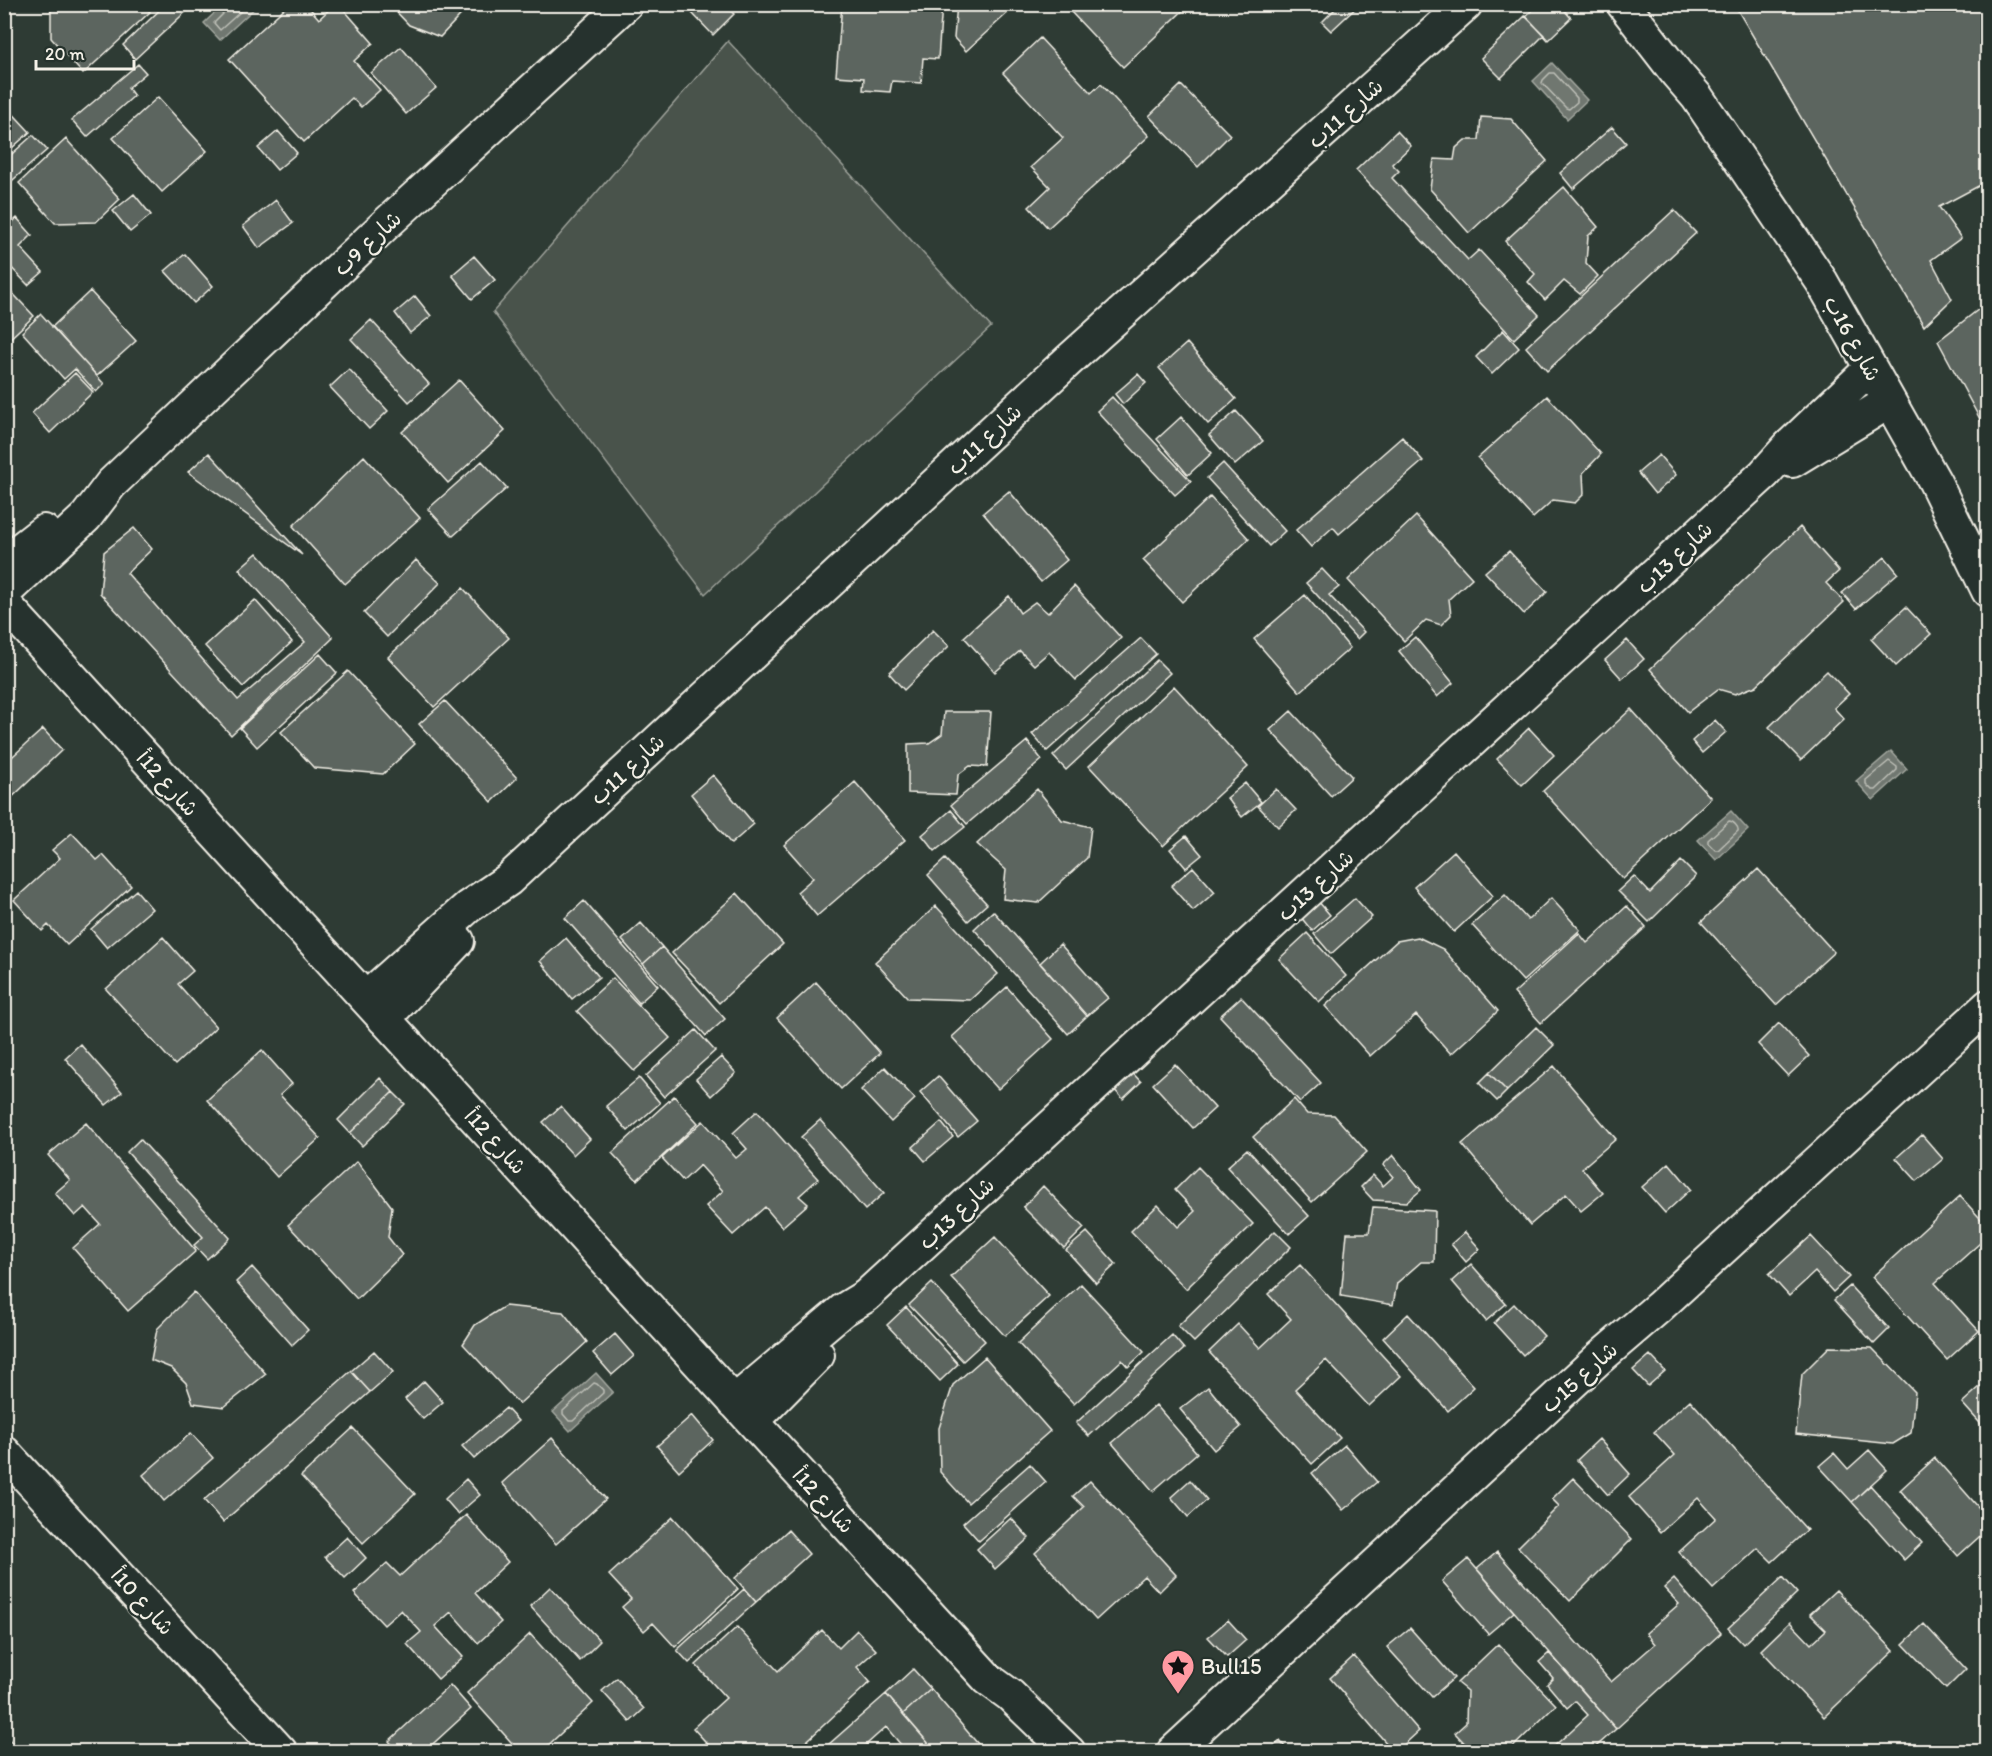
<svg xmlns="http://www.w3.org/2000/svg" width="1992" height="1756" viewBox="0 0 1992 1756" font-family="Itim,'Playpen Sans Arabic',sans-serif">
<style>
.green{fill:#48524c;stroke:#9ea29a;stroke-width:1.5}
.water{fill:#6f7770;stroke:#a4a8a0;stroke-width:1.5}
.lines{fill:none;stroke-linecap:round;stroke-linejoin:round}
.shore{stroke:#bfc0b8;stroke-width:1.5}
.building{fill:#5c655e;stroke:#f4f1e8;stroke-width:1.5}
.minor-casing{stroke:#f4f1e8;stroke-width:36}
.minor{stroke:#26332d;stroke-width:32}
.labels{text-anchor:middle;stroke-width:4.5;stroke-linejoin:round;paint-order:stroke}
.street-label{font-size:22px;fill:#f4f1e8;stroke:#26332d}
.poi-label{font-size:22px;fill:#f4f1e8;stroke:#26332d;text-anchor:start}
</style>
<rect width="100%" height="100%" fill="#2e3b34"/>
<filter id="ink" filterUnits="userSpaceOnUse"><feTurbulence type="fractalNoise" baseFrequency=".0167" numOctaves="2"/><feDisplacementMap in="SourceGraphic" scale="12" xChannelSelector="R" yChannelSelector="G"/><feConvolveMatrix kernelMatrix="1 2 1 2 8 2 1 2 1" color-interpolation-filters="sRGB"/></filter>
<g filter="url(#ink)">
<path class="green" d="M728,41L991,327L705,594L493,312Z"/>
<path class="water" d="M224,4L258,5L220,40L204,23Z
M1552,63L1587,100L1567,119L1533,81Z
M1891,751L1907,769L1873,800L1856,781Z
M1731,811L1748,830L1716,860L1698,840Z
M596,1373L613,1392L570,1431L553,1412Z"/>
<g class="lines">
<path class="shore" d="M227,4L226,11L214,23L220,30L249,4
M1550,73H1554L1577,98V102L1569,109L1566,108L1542,83L1543,80Z
M1889,761L1897,767V770L1876,790H1872L1866,784V780Z
M1729,821C1733,821 1739,827 1738,831L1718,850H1715L1708,843V840Z
M594,1383L597,1384L603,1390V1393L573,1421H569L563,1414V1411Z"/>
</g>
<path class="building" d="M51,4H143L150,12L83,74L51,38Z
M166,4H194L135,59L123,45Z
M289,4H306L319,19L335,4H339L373,43L354,61L380,90L361,107L352,98L304,142L229,59Z
M389,4H471L440,37L409,25Z
M701,4H724L734,14L713,35L692,13Z
M842,4H942L938,59L923,58L921,83L892,81L890,92L863,90L864,78L836,76Z
M957,4H1008L1012,9L966,51L954,38Z
M1079,4H1190L1123,67L1071,12Z
M1340,4H1360L1331,31L1322,22Z
M1538,4H1559L1571,18L1548,40L1526,16Z
M1734,4H1981L1988,16V181L1939,207L1961,238L1931,260L1952,299L1924,326Z
M1525,16L1544,35L1501,78L1481,58Z
M1040,38L1091,93L1101,84L1149,136L1048,228L1029,207L1050,187L1031,167L1063,138L1003,73Z
M401,47L436,88L406,114L371,73Z
M138,64L146,73L128,88L134,96L87,137L72,120Z
M1181,85L1230,135L1198,167L1149,116Z
M158,97L207,151L162,192L113,138Z
M4,104L30,132L4,155Z
M1481,117L1511,119L1547,161L1469,233L1430,189L1434,159L1454,160L1456,148L1465,140H1479Z
M1612,127L1626,143L1573,189L1560,173Z
M278,131L297,153L277,170L258,148Z
M1397,131L1411,146L1392,164L1399,171L1392,178L1468,260L1479,250L1539,315L1514,339L1356,170Z
M33,135L47,150L6,186L4,184V161Z
M66,139L120,199L96,222L55,223L19,183Z
M1564,187L1598,227L1588,236L1586,263L1598,276L1580,294L1564,281L1545,300L1528,282L1535,274L1505,241Z
M134,194L151,215L130,232L113,211Z
M276,200L293,223L259,248L243,226Z
M1674,210L1696,233L1547,371L1526,347Z
M17,218L32,235L20,247L43,272L28,285L4,260V230Z
M185,254L213,286L194,303L165,271Z
M474,256L495,280L472,299L452,275Z
M4,284L34,316L4,344Z
M90,291L136,341L97,376L52,327Z
M415,296L431,316L410,333L395,313Z
M1988,302V434L1938,341Z
M41,314L104,384L96,392L75,369L64,379L22,332Z
M371,320L429,384L409,402L351,339Z
M1503,330L1519,348L1492,374L1476,357Z
M1187,343L1236,399L1208,424L1159,368Z
M349,369L388,411L369,429L330,387Z
M75,373L93,392L50,433L32,413Z
M1138,374L1146,383L1123,404L1115,394Z
M459,380L505,431L448,483L402,432Z
M1547,396L1601,454L1583,473L1584,494L1575,503L1553,500L1533,518L1478,458Z
M1112,397L1191,481L1175,495L1097,411Z
M1236,411L1263,441L1235,465L1209,435Z
M1181,417L1212,453L1188,475L1157,439Z
M1402,437L1423,461L1339,534L1333,527L1311,547L1296,530Z
M209,453L302,555L188,472Z
M1659,455L1676,475L1655,494L1638,473Z
M364,456L420,518L345,584L293,526Z
M482,461L507,488L453,536L428,509Z
M1223,463L1285,531L1269,546L1207,478Z
M1009,491L1067,560L1041,582L983,513Z
M1210,497L1249,539L1182,602L1143,560Z
M1416,516L1472,578L1449,599L1451,615L1441,625L1426,620L1404,641L1348,580Z
M1800,527L1839,571L1826,583L1844,602L1756,686L1735,694L1718,689L1688,712L1650,669Z
M134,528L152,549L127,573L238,700L305,642L239,569L257,553L333,638L231,735L100,593L104,552Z
M1509,551L1547,592L1524,614L1485,572Z
M1885,557L1898,573L1856,609L1842,593Z
M416,560L440,583L387,637L364,613Z
M1322,569L1339,587L1329,595L1364,632L1357,639L1306,583Z
M1074,586L1121,638L1076,680L1049,652L1034,665L1020,651L995,672L964,637L1009,596L1020,613L1035,602L1048,613Z
M463,588L509,638L434,707L388,657Z
M1305,595L1350,648L1300,692L1254,639Z
M255,600L292,642L243,687L205,646Z
M1906,607L1931,634L1896,666L1871,639Z
M933,630L949,646L904,690L889,673Z
M1415,637L1453,683L1437,697L1399,651Z
M1141,638L1156,654L1047,751L1032,734Z
M1627,640L1644,659L1622,679L1605,660Z
M320,654L337,673L257,747L240,728Z
M1157,660L1170,673L1066,770L1053,756Z
M348,671L415,744L383,774L314,768L281,732Z
M1827,671L1849,694L1834,708L1844,719L1801,760L1769,727Z
M1174,686L1248,767L1163,846L1089,766Z
M445,701L517,778L492,802L419,724Z
M1631,709L1711,798L1623,879L1543,791Z
M1291,711L1352,777L1331,796L1270,730Z
M944,712H991L987,767L970,766L958,775L956,795L908,793V744L929,743L942,734Z
M1715,720L1726,732L1702,753L1692,741Z
M1529,728L1554,755L1522,785L1497,759Z
M43,729L62,750L6,803L4,801V764Z
M1027,741L1042,760L967,824L951,805Z
M713,775L754,824L731,844L691,794Z
M855,782L905,840L817,916L797,892L813,878L784,845Z
M1245,783L1261,802L1242,817L1227,798Z
M1037,789L1062,820L1091,827L1087,858L1038,903L1003,899L1006,870L977,844Z
M1276,789L1296,810L1278,827L1258,806Z
M951,810L965,827L935,851L922,835Z
M72,833L97,860L103,855L131,886L67,945L48,925L42,931L14,900L60,858L52,850Z
M1186,836L1202,855L1186,868L1170,849Z
M1454,851L1493,896L1454,932L1414,887Z
M945,859L987,904L968,921L928,875Z
M1681,861L1696,876L1649,922L1618,891L1634,876L1650,893Z
M1193,867L1215,892L1193,911L1171,886Z
M1758,869L1834,952L1776,1005L1701,922Z
M136,890L152,909L107,948L91,929Z
M737,893L783,944L719,1003L672,953Z
M1505,895L1528,920L1551,898L1580,930L1523,981L1472,925Z
M1355,898L1372,917L1331,954L1314,934Z
M584,901L658,986L639,1003L565,918Z
M1318,901L1330,915L1312,931L1300,916Z
M936,906L998,974L970,1000L908,998L875,962Z
M1627,906L1646,927L1541,1023L1514,993L1579,933L1587,943Z
M993,911L1087,1016L1068,1034L974,929Z
M641,923L662,947L643,964L622,940Z
M1307,933L1346,976L1319,1002L1279,959Z
M163,937L193,971L178,984L216,1027L175,1065L106,989Z
M1418,937L1443,949L1498,1011L1451,1054L1416,1015L1370,1056L1325,1006L1397,941Z
M566,938L599,977L572,999L540,961Z
M1060,944L1108,998L1087,1016L1040,963Z
M662,947L725,1019L706,1036L643,964Z
M613,978L670,1038L634,1071L577,1011Z
M816,982L880,1053L841,1089L777,1018Z
M1007,987L1053,1039L998,1089L952,1037Z
M1241,997L1321,1083L1300,1102L1220,1016Z
M1779,1023L1809,1056L1788,1076L1758,1044Z
M1536,1027L1554,1045L1507,1091L1489,1073Z
M696,1030L715,1051L664,1097L646,1076Z
M80,1044L122,1092L106,1105L65,1058Z
M262,1050L292,1084L280,1095L320,1138L277,1177L207,1100Z
M721,1057L736,1073L711,1096L696,1079Z
M1175,1064L1215,1108L1193,1128L1153,1084Z
M1554,1066L1616,1139L1582,1168L1603,1193L1581,1211L1566,1194L1530,1225L1462,1144Z
M885,1067L915,1099L891,1122L861,1090Z
M1127,1067L1141,1082L1123,1099L1109,1084Z
M1489,1073L1507,1091L1497,1101L1479,1083Z
M938,1076L977,1121L958,1137L920,1092Z
M380,1078L393,1092L350,1133L338,1120Z
M639,1078L660,1103L628,1131L606,1106Z
M393,1092L405,1104L362,1146L350,1133Z
M674,1096L698,1123L637,1180L612,1153Z
M1294,1099L1307,1114L1334,1115L1367,1152L1312,1202L1253,1137Z
M561,1106L590,1139L573,1155L543,1122Z
M757,1111L818,1179L799,1196L808,1204L782,1227L765,1207L733,1235L706,1206L723,1191L700,1165L683,1181L662,1158L703,1121L736,1158L747,1149L733,1133Z
M820,1120L884,1193L865,1210L801,1137Z
M941,1122L953,1137L925,1161L913,1147Z
M86,1123L196,1251L128,1311L73,1248L100,1224L85,1207L75,1216L55,1193L70,1180L48,1155Z
M1922,1135L1943,1159L1917,1181L1896,1158Z
M140,1139L230,1238L207,1259L194,1245L203,1237L127,1152Z
M1247,1149L1309,1216L1289,1234L1227,1167Z
M1393,1155L1421,1190L1407,1202L1373,1200L1361,1187L1373,1175L1383,1186L1393,1177L1383,1165Z
M357,1161L392,1207L388,1237L402,1255L357,1299L288,1225Z
M1669,1163L1691,1189L1665,1213L1642,1187Z
M1198,1167L1253,1224L1186,1289L1131,1231L1158,1205L1178,1227L1195,1211L1175,1190Z
M1043,1186L1084,1228L1064,1248L1023,1207Z
M1960,1196L1988,1227V1236L1935,1283L1979,1331L1947,1360L1872,1277Z
M1373,1207L1435,1211L1434,1262H1421L1397,1283L1393,1305L1341,1296L1347,1233H1369Z
M1275,1231L1291,1247L1194,1342L1178,1326Z
M1087,1232L1116,1264L1096,1283L1066,1250Z
M1465,1232L1480,1249L1466,1262L1451,1244Z
M1811,1236L1849,1277L1833,1292L1815,1272L1789,1296L1769,1274Z
M995,1237L1049,1296L1005,1336L951,1277Z
M1471,1264L1506,1304L1486,1321L1452,1281Z
M1300,1265L1401,1376L1369,1406L1326,1360L1295,1389L1340,1438L1312,1464L1209,1352L1238,1324L1260,1348L1291,1319L1268,1294Z
M252,1267L308,1330L292,1345L236,1282Z
M932,1283L985,1341L963,1361L909,1305Z
M1081,1284L1144,1352L1128,1367L1122,1360L1074,1404L1018,1343Z
M1850,1286L1889,1329L1874,1344L1834,1300Z
M194,1292L266,1374L224,1407L193,1403L186,1383L171,1368L151,1360L157,1329Z
M1514,1304L1544,1336L1523,1355L1494,1323Z
M505,1306L563,1312L587,1342L519,1404L463,1344L475,1325Z
M906,1307L958,1364L940,1381L887,1325Z
M1408,1314L1474,1387L1448,1411L1383,1338Z
M615,1334L634,1356L612,1375L593,1353Z
M1172,1335L1184,1349L1089,1436L1076,1423Z
M1829,1347L1872,1348L1915,1392L1911,1433L1893,1444L1796,1434L1802,1374Z
M374,1351L393,1372L370,1392L351,1371Z
M1650,1355L1665,1371L1648,1386L1633,1370Z
M985,1357L1050,1431L968,1503L940,1472L939,1428L953,1385Z
M351,1371L370,1392L223,1522L204,1500Z
M424,1381L443,1402L423,1419L405,1399Z
M1981,1386L1988,1393V1432L1962,1403Z
M1208,1387L1241,1427L1214,1450L1180,1409Z
M1690,1400L1807,1530L1772,1562L1758,1548L1713,1589L1679,1552L1716,1518L1698,1498L1660,1532L1629,1497L1675,1455L1654,1432Z
M1156,1405L1197,1453L1153,1491L1112,1443Z
M506,1408L518,1421L474,1459L462,1446Z
M692,1415L713,1440L679,1471L657,1446Z
M353,1428L415,1494L363,1543L301,1476Z
M191,1433L213,1458L164,1501L143,1475Z
M552,1438L606,1499L556,1544L502,1483Z
M1599,1439L1630,1474L1608,1495L1577,1460Z
M1345,1445L1377,1482L1343,1510L1312,1473Z
M1869,1450L1887,1470L1852,1502L1819,1466L1834,1453L1848,1469Z
M1935,1458L1988,1518V1529L1958,1556L1900,1490Z
M1030,1464L1046,1482L979,1541L963,1523Z
M1573,1478L1632,1539L1570,1601L1518,1547L1559,1506L1552,1499Z
M466,1479L480,1495L458,1514L445,1499Z
M1190,1480L1207,1500L1188,1517L1171,1497Z
M1090,1481L1176,1575L1159,1592L1144,1576L1096,1620L1035,1553L1084,1507L1073,1496Z
M1870,1485L1922,1543L1904,1560L1852,1502Z
M466,1515L508,1562L475,1593L501,1622L478,1643L451,1612L435,1626L463,1657L438,1679L407,1644L421,1632L401,1610L384,1625L354,1593L387,1563L400,1576Z
M673,1517L738,1589L675,1647L653,1623L644,1631L622,1607L631,1599L609,1575Z
M1011,1518L1029,1538L995,1569L977,1549Z
M788,1530L809,1554L756,1602L735,1578Z
M347,1537L366,1558L345,1578L325,1557Z
M1497,1552L1611,1682L1655,1644L1646,1633L1679,1604L1664,1588L1674,1579L1721,1633L1616,1729L1477,1569Z
M1468,1559L1514,1612L1488,1634L1442,1581Z
M1783,1577L1797,1593L1743,1644L1728,1628Z
M550,1587L600,1641L580,1661L530,1606Z
M744,1589L756,1602L689,1663L677,1650Z
M1836,1590L1894,1651L1824,1717L1761,1650L1790,1622L1811,1644L1826,1630L1810,1614Z
M1228,1620L1246,1640L1227,1657L1208,1637Z
M1924,1624L1966,1669L1946,1689L1903,1644Z
M737,1627L778,1671L822,1630L839,1648L857,1630L876,1650L857,1667L870,1682L795,1752H715L693,1728L726,1698L696,1665Z
M1410,1628L1454,1678L1432,1697L1387,1647Z
M530,1634L593,1703L541,1752H520L467,1693Z
M1498,1644L1556,1705L1508,1752H1473L1455,1733L1466,1723L1467,1691L1457,1683Z
M1549,1653L1616,1729L1590,1752H1548L1588,1715L1575,1701L1567,1708L1547,1684L1553,1678L1539,1662Z
M1354,1656L1419,1731L1396,1752H1394L1330,1678Z
M913,1669L931,1689L903,1714L886,1694Z
M617,1678L644,1709L630,1722L602,1691Z
M450,1685L471,1709L424,1752H398L389,1741Z
M931,1689L984,1751L983,1752H936L903,1714Z
M886,1694L936,1752H907L886,1727L858,1752H820Z
M4,1734L19,1750L18,1752H4Z
M1280,1741L1289,1752H1267Z"/>
<g class="lines">
<g class="minor-casing">
<path id="minor" d="M1623,4L1677,74L1697,97L1822,282L1935,482L1988,591
M1792,461L1889,402
M4,562L44,531
M4,593L86,517L111,484L386,224L626,4
M4,603L988,1679L1010,1695L1069,1752
M366,998L468,907L508,880L1068,361L1466,4
M384,1019L458,941
M734,1402L843,1310L866,1296C1164,1021 1465,748 1764,474L1789,446L1870,369
M753,1421L818,1355
M4,1452L281,1752
M1173,1752L1597,1360L1659,1307L1988,1006"/>
</g>
<use href="#minor" class="minor"/>
</g>
</g>
<defs>
<g id="sight-pin" transform="scale(1.725)"><path d="M0 17L-7.5 6A9.5 9.5 0 1 1 7.5 6Z" fill="#ff9aa2" stroke="#26332d"/><path d="M0-6L1.8-2.2L6-1.7L2.9 1.2L3.7 5.4L0 3.3L-3.7 5.4L-2.9 1.2L-6-1.7L-1.8-2.2Z" fill="#111"/></g>
</defs>
<g fill-rule="evenodd">
<use href="#sight-pin" x="1178" y="1666"/>
</g>
<g class="labels">
<g class="street-label">
<text transform="translate(1345 113) rotate(-42)" y="8">شارع 11ب</text>
<text transform="translate(367 243) rotate(-43)" y="8">شارع 9ب</text>
<text transform="translate(1853 338) rotate(61)" y="8">شارع 16ب</text>
<text transform="translate(984 439) rotate(-43)" y="8">شارع 11ب</text>
<text transform="translate(1674 557) rotate(-43)" y="8">شارع 13ب</text>
<text transform="translate(627 769) rotate(-43)" y="8">شارع 11ب</text>
<text transform="translate(168 783) rotate(48)" y="8">شارع 12أ</text>
<text transform="translate(1315 885) rotate(-42)" y="8">شارع 13ب</text>
<text transform="translate(496 1141) rotate(48)" y="8">شارع 12أ</text>
<text transform="translate(956 1213) rotate(-43)" y="8">شارع 13ب</text>
<text transform="translate(1579 1377) rotate(-42)" y="8">شارع 15ب</text>
<text transform="translate(824 1500) rotate(48)" y="8">شارع 12أ</text>
<text transform="translate(143 1601) rotate(48)" y="8">شارع 10أ</text>
</g>
<g class="poi-label">
<text x="1201" y="1674">Bull15</text>
</g>
</g>
<rect width="1992" height="1756" fill="none" stroke="#26332d" stroke-width="24"/>
<rect x="12" y="12" width="1968" height="1732" fill="none" stroke="#f4f1e8" stroke-width="2" filter="url(#ink)"/>
<path d="M36 60v9h98v-9" fill="none" stroke="#f4f1e8" stroke-width="3"/>
<text x="45" y="60" font-size="18" fill="#f4f1e8" stroke="#26332d" stroke-width="4.5" paint-order="stroke">20 m</text>
</svg>
